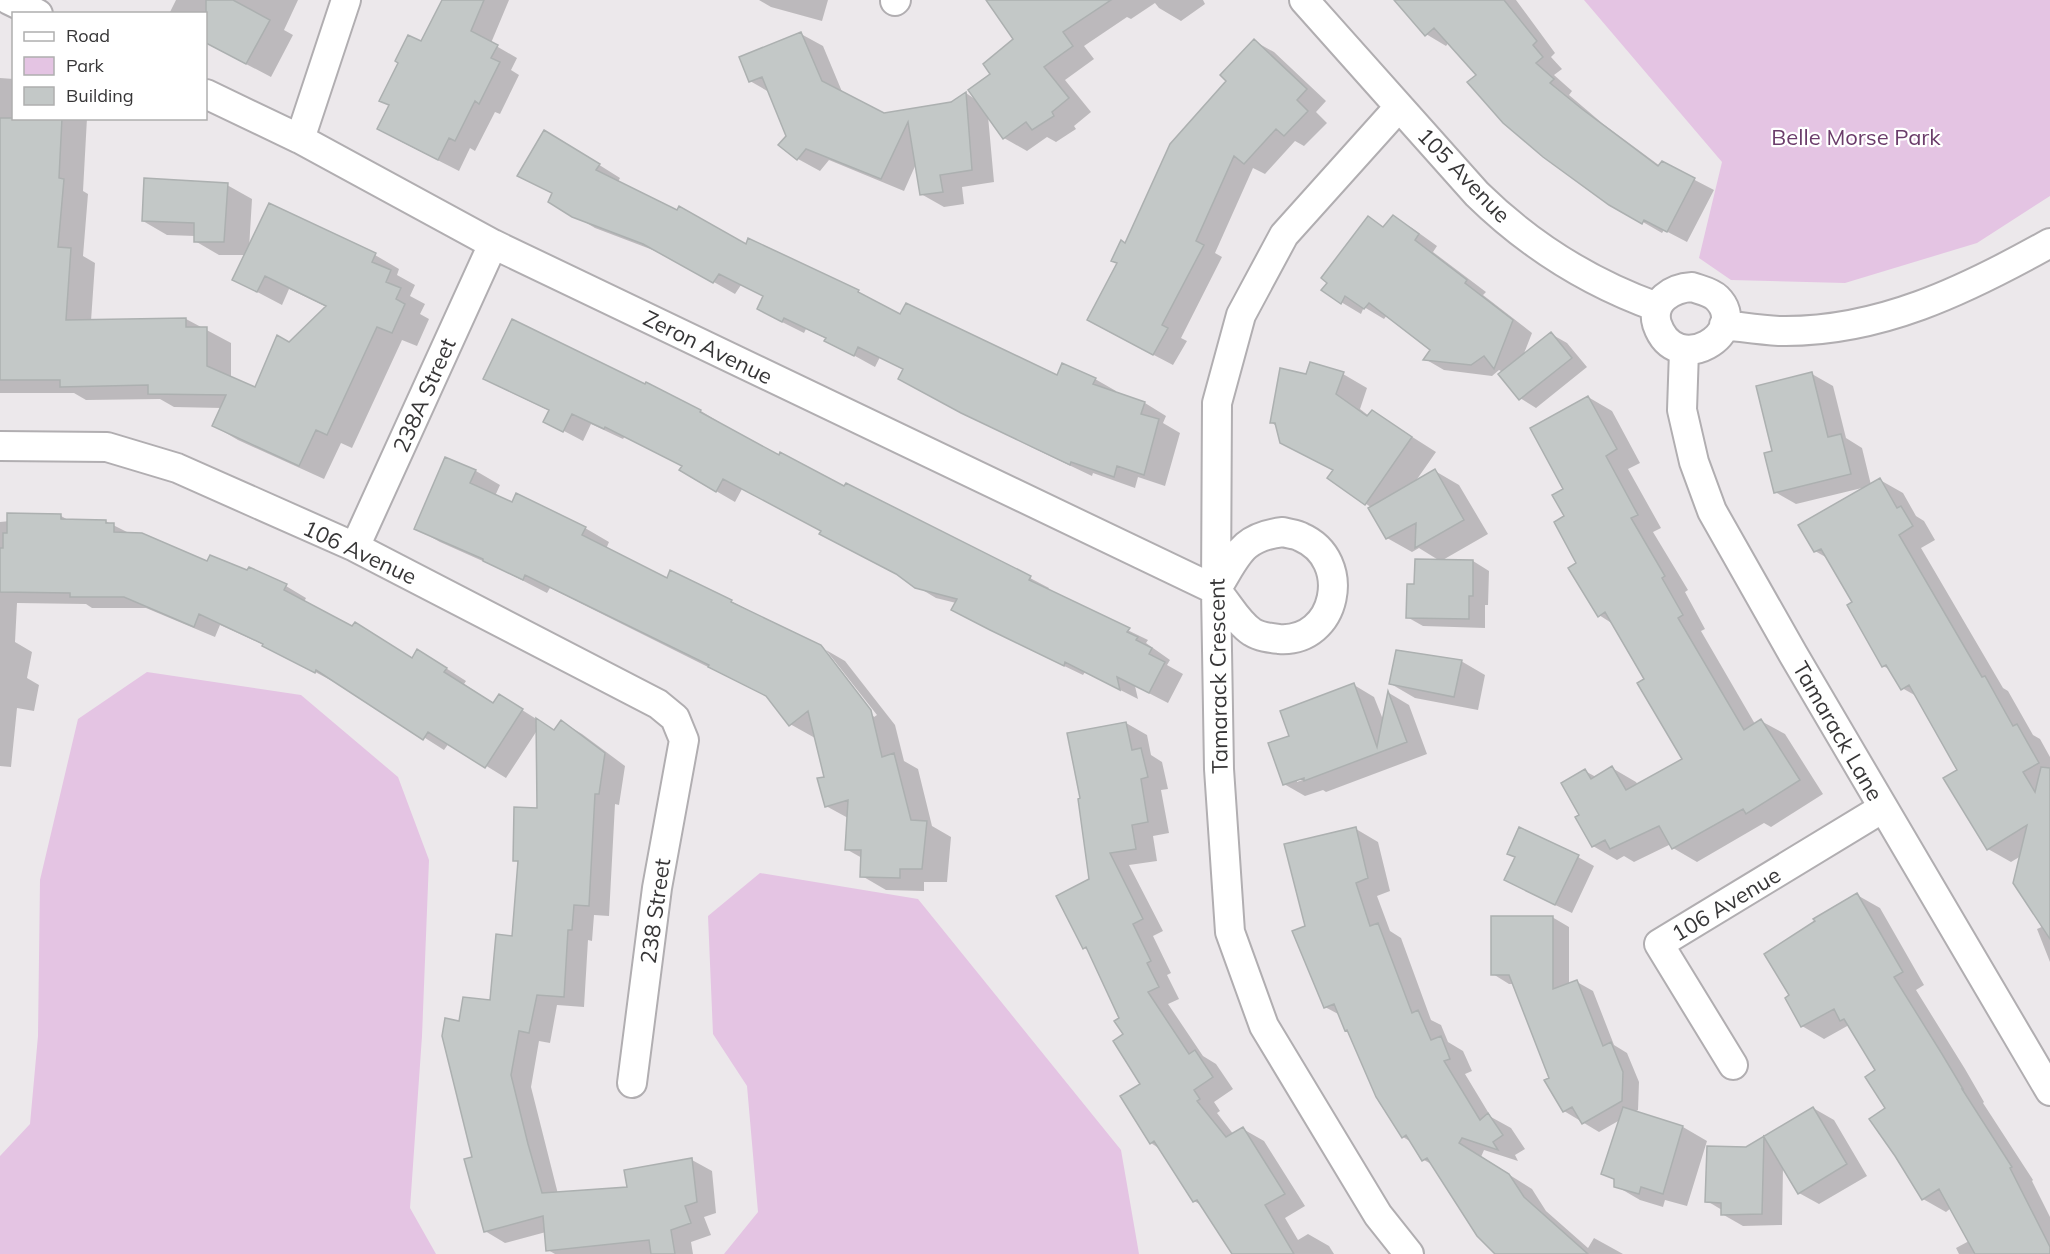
<svg xmlns="http://www.w3.org/2000/svg" width="2050" height="1254" viewBox="0 0 2050 1254" font-family="Mulish,sans-serif">
<style>
.green{fill:#e4c4e3}
.shadow{fill:#0003;fill-rule:evenodd}
.building{fill:#c3c8c7;stroke:#acb0b0;stroke-width:1.5}
.lines{fill:none;stroke-linecap:round;stroke-linejoin:round}
.minor-casing{stroke:#b1aeb1;stroke-width:32}
.minor{stroke:#fff;stroke-width:28}
.labels{text-anchor:middle;stroke-width:4.5;stroke-linejoin:round;paint-order:stroke}
.park-label{font-size:22px;fill:#6b3d6b;stroke:#fff}
.street-label{font-size:22px;fill:#373637;stroke:#fff}
</style>
<rect width="100%" height="100%" fill="#ece8eb"/>
<path class="green" d="M1584,0H2050V196L1977,243L1845,283L1731,280L1699,258L1722,162Z
M147,672L301,695L398,777L429,860L422,1036L410,1208L436,1254H0V1156L30,1124L38,1036L40,880L78,719Z
M760,873L918,899L1121,1150L1139,1254H724L758,1212L747,1086L713,1034L708,916Z"/>
<path class="shadow" d="M176,0H298L284,30L293,35L271,77L206,43V14H169Z
M443,0H509L491,43L517,58L511,70L519,75L500,114L495,112L475,151L470,148L459,171L398,140L422,43Z
M759,0H828L822,21L771,7Z
M988,0H1203L1205,4L1181,21L1159,8L1155,3L1131,19L1127,17L1084,46L1094,59L1065,80L1091,112L1074,126L1076,129L1056,142L1047,137L1027,151L1004,138L988,116L994,182L962,187L964,204L944,207L921,194L916,164L904,191L829,160L820,171L798,159L780,145L787,136L769,92L750,81L801,34L823,46L843,94L883,114L952,104L966,93L976,100L1015,39Z
M1396,0H1516L1555,53L1551,57L1562,69L1554,75L1572,91L1569,95L1602,123L1660,166L1662,163L1714,190L1687,242L1664,230L1662,233L1610,203L1479,75L1449,42L1446,46L1426,34Z
M1254,41L1274,52L1326,101L1316,112L1327,123L1304,146L1295,141L1265,174L1253,168L1215,253L1222,257L1181,338L1187,341L1173,365L1108,331L1119,263L1126,245Z
M0,78L14,79V118H87L83,191L88,194L83,256L95,263L91,321L186,319L231,343V378L255,389L290,343L327,307L289,289L282,305L233,279L245,255H219L195,241V236L167,235L143,221L227,185L252,199L249,249L375,255L399,269L397,275L415,285L410,296L425,304L420,314L429,319L417,346L402,340L352,448L341,443L324,479L238,440L214,426L222,408L174,407L160,399L86,400L74,393H0Z
M566,144L620,178L618,182L746,246L749,240L858,292L901,316L1058,378L1095,379L1116,391L1115,393L1145,403L1166,416L1163,423L1180,433L1165,486L1138,477L1135,488L1093,473L1092,476L1031,447L921,391L904,370L880,357L875,367L826,340L827,339L806,329L804,333L780,321L765,297L741,285L735,294L666,255L595,228L573,215L554,194L519,176Z
M1393,217L1412,228L1437,246L1433,252L1486,292L1483,295L1532,333L1523,356L1551,334L1567,343L1587,367L1536,408L1520,398L1503,372L1499,370L1492,376L1444,370L1425,359L1432,350L1387,315L1384,319L1364,307L1361,314L1341,302L1368,218L1385,228Z
M1343,374L1367,388L1360,409L1369,416L1373,412L1436,452L1415,482L1435,471L1459,485L1488,534L1441,561H1473L1489,571L1488,605H1485V628L1423,626L1407,617L1416,585L1440,561L1419,548L1412,552L1387,538L1370,509L1372,508L1329,478L1335,471L1271,422L1307,376Z
M1812,374L1833,386L1846,438L1862,448L1871,485L1880,480L1903,493L1916,516L1924,521L1935,540L1921,548L2003,688L2008,691L2033,735L2040,739L2050,757V962L2037,929L2044,926L2021,856L2011,862L1988,849L1959,771L1918,697L1902,688L1891,670L1883,666L1854,603L1829,559L1815,551L1866,487L1796,504L1775,492L1773,452Z
M647,384L701,411L719,422L718,424L779,457L1030,578L1049,588L1047,591L1148,640L1146,643L1170,660L1167,665L1183,674L1168,703L1135,686L1138,699L1085,672L1083,675L1058,663L972,620L956,603L936,598L823,531L742,489L735,502L716,491L683,466L625,436L623,439L591,424L583,441L545,421L550,411L504,389L646,386Z
M1588,397L1612,411L1640,463L1628,469L1661,528L1653,532L1688,590L1685,592L1705,629L1701,631L1755,724L1761,721L1785,734L1823,794L1771,827L1764,823L1697,862L1673,848L1671,844L1634,862L1624,856L1617,860L1593,846L1582,816L1585,771L1596,777L1612,768L1636,782L1638,785L1684,760L1646,679L1613,624L1599,615L1578,563L1566,517L1565,490Z
M446,459L476,471L500,485L495,496L585,528L609,542L606,549L667,580L731,601L821,648L874,717L877,715L826,650L845,661L895,725L904,761L918,769L932,826L951,837L947,882H924V891L886,890L862,876V858L846,849L848,818L826,806L825,778L816,737L815,738L790,724L770,698L550,588L547,593L496,567L440,542L415,528Z
M61,516L70,521H105L131,534L208,563L286,586L306,598L304,602L413,659L438,663L466,681L464,684L494,704L519,708L555,731L562,722L582,734L625,766L619,805L615,804L609,916L594,915L592,941L588,940L584,1007L557,1005L550,1043L539,1041L531,1087L558,1194L629,1189L692,1160L712,1171L716,1213L704,1217L711,1235L691,1242L693,1254H555L548,1250L546,1232L505,1243L485,1231L474,1158L460,1023L492,1002L513,937L519,863L515,860L538,809V729L506,778L449,743L444,750L337,682L336,683L268,647L220,625L215,637L146,608H92L86,604L17,603L15,642L32,652L27,678L39,685L34,711L17,708L11,767L0,766V522Z
M1461,661L1485,675L1478,710L1415,698L1391,684Z
M1354,685L1374,697L1384,722L1389,693L1409,705L1427,754L1326,792L1323,790L1305,796L1284,784L1291,737ZM1311,777L1297,782V778Z
M1126,723L1147,735L1151,755L1162,762L1168,789L1161,790L1169,833L1153,836L1157,861L1129,865L1163,931L1153,936L1171,973L1167,975L1179,999L1168,1004L1203,1056L1216,1064L1233,1089L1214,1102L1220,1111L1217,1113L1234,1135L1243,1129L1264,1141L1305,1206L1285,1218L1298,1240L1308,1234L1329,1246L1334,1254H1234L1203,1206L1194,1201L1160,1149L1151,1143L1142,1084L1121,1018L1090,951L1084,948L1090,880Z
M1356,829L1378,842L1390,891L1377,896L1390,931L1401,938L1431,1020L1441,1025L1448,1042L1463,1051L1472,1071L1465,1074L1491,1117L1511,1128L1525,1149L1515,1155L1518,1161L1484,1150L1481,1157L1532,1189L1546,1211L1588,1248L1594,1238L1623,1254H1497L1433,1165L1424,1160L1413,1143L1403,1137L1340,1015L1325,1007L1306,927Z
M1578,857L1594,866L1572,913L1522,889Z
M1857,895L1880,908L1924,985L1916,990L1965,1069L1984,1102L1983,1103L2033,1180L2032,1181L2050,1217V1254H1959L1956,1248L1969,1241L1951,1208L1946,1212L1923,1199L1887,1109L1877,1071L1849,1025L1824,1039L1802,1026L1791,996Z
M1552,917L1569,927V985L1577,982L1593,991L1614,1045L1627,1053L1639,1082L1638,1110L1634,1112L1683,1127L1707,1141L1687,1206L1665,1200L1663,1207L1640,1200L1616,1186V1181L1602,1173L1620,1120L1599,1132L1564,1111L1514,984H1509L1493,974Z
M1813,1108L1834,1120L1867,1176L1819,1204L1799,1193L1783,1167L1782,1225L1743,1226L1722,1214V1210L1707,1201L1747,1149Z"/>
<path class="building" d="M206,0H233L270,20L246,64L206,43Z
M442,0H484L471,31L498,45L491,58L500,62L479,104L475,101L455,141L449,138L438,160L377,129L389,105L379,101L398,63L395,61L408,35L421,41Z
M986,0H1111L1063,32L1073,46L1044,67L1069,98L1052,112L1054,116L1032,130L1026,122L1003,139L968,90L990,74L983,64L1013,39Z
M1394,0H1504L1537,41L1533,45L1543,57L1536,63L1554,79L1550,83L1582,109L1658,166L1662,161L1695,178L1667,232L1644,220L1642,224L1609,205L1543,157L1503,123L1467,82L1476,75L1434,28L1425,36Z
M801,32L822,81L884,113L951,102L966,92L972,170L940,175L943,192L920,195L908,122L881,179L806,149L797,160L778,145L786,136L762,77L749,82L739,57Z
M1254,39L1307,89L1297,100L1308,111L1284,136L1276,129L1244,164L1234,156L1196,241L1204,245L1162,325L1168,328L1153,355L1087,320L1117,263L1111,261L1121,240L1125,243L1170,144L1226,81L1220,75Z
M0,118H62L59,178L64,179L58,247L71,248L66,320L186,318V327H207V366L255,387L277,335L289,342L326,306L265,276L257,292L232,280L269,203L376,253L372,262L391,270L386,282L401,288L396,299L405,304L392,333L377,327L327,435L316,430L299,466L212,426L226,395L148,394V385L60,387V380H0Z
M544,130L600,164L596,170L677,210L679,206L746,244L748,238L859,290L858,292L900,314L906,303L1057,375L1062,363L1096,378L1093,384L1145,402L1141,414L1159,419L1144,475L1117,466L1114,477L1071,462L1070,465L961,413L898,379L903,369L858,347L854,356L824,341L826,338L784,318L782,322L757,309L763,296L719,274L713,283L643,244L572,217L548,202L552,193L517,176Z
M144,178L228,183L224,242H194V223L142,221Z
M1393,215L1419,234L1415,240L1467,280L1465,283L1513,320L1494,369L1484,356L1471,365L1423,360L1430,350L1369,303L1364,309L1345,296L1341,304L1321,290L1327,283L1321,278L1368,216L1383,227Z
M512,319L645,384L646,382L701,410L700,412L779,455L780,452L844,486L846,483L1031,576L1029,580L1130,628L1127,632L1138,637L1136,640L1152,648L1149,654L1165,662L1149,693L1117,677L1120,690L1065,662L1064,666L990,630L951,610L957,599L915,588L896,574L819,534L821,531L723,479L716,492L679,470L682,466L605,427L604,429L572,414L563,432L543,422L549,410L483,379Z
M1551,332L1572,358L1519,400L1498,374Z
M1310,362L1344,372L1336,394L1367,416L1372,410L1412,437L1365,505L1327,478L1333,470L1280,443L1275,423H1270L1280,368L1306,374Z
M1812,372L1828,437L1841,434L1851,474L1774,493L1764,453L1772,451L1756,386Z
M1588,396L1617,449L1606,456L1638,515L1631,518L1665,576L1662,578L1683,615L1678,618L1744,730L1761,719L1800,780L1746,814L1743,809L1672,849L1659,826L1610,849L1605,840L1592,847L1575,817L1579,815L1561,783L1585,769L1591,779L1612,766L1626,790L1682,759L1637,683L1644,679L1605,612L1598,617L1568,568L1576,563L1554,522L1564,516L1552,495L1563,489L1530,428Z
M445,457L476,470L470,483L512,502L516,493L586,527L582,535L667,578L670,570L732,600L731,602L821,645L871,710L882,757L894,753L911,820L927,821L922,869H900V878L860,877L861,850H845L848,800L825,807L817,778L824,777L808,711L789,726L766,696L708,667L709,665L525,575L523,580L483,561V559L414,529Z
M1435,469L1464,520L1415,548L1416,523L1386,539L1368,508Z
M1880,478L1897,508L1901,506L1913,526L1899,535L1982,677L1985,676L2013,726L2017,724L2039,763L2023,772L2035,792L2041,767L2050,768V939L2013,883L2027,825L1987,850L1943,778L1957,770L1909,685L1901,690L1886,665L1882,667L1847,605L1852,602L1821,549L1814,552L1798,525Z
M7,513L61,514V519L106,520V523H114V532L142,533L207,561L210,555L247,570L249,567L287,584L284,590L352,626L355,622L412,658L417,649L447,668L444,672L493,703L499,694L523,709L485,768L428,732L423,740L316,670L315,673L262,646L263,644L199,614L194,627L124,597H70V593L0,592V548H3V533H7Z
M1415,559L1473,560V596H1469V619L1406,618L1407,584H1414Z
M1396,650L1462,660L1454,697L1389,684Z
M1354,683L1377,747L1388,691L1407,742L1304,781V778L1283,785L1268,743L1289,736L1280,711Z
M536,718L554,730L561,720L605,753L599,794H595L589,906L574,905L572,930H568L564,997L537,995L529,1033L519,1031L511,1075L528,1144L542,1193L627,1187L624,1170L692,1158L697,1202L685,1206L691,1223L671,1230L675,1254H651L649,1240L546,1251L543,1216L484,1232L464,1159L472,1157L442,1036L445,1018L459,1021L463,997L490,1000L496,934L512,936L518,861H513L514,807L537,808Z
M1126,722L1132,750L1141,748L1148,777L1141,779L1148,822L1132,825L1136,849L1110,853L1143,919L1133,924L1151,961L1147,963L1159,987L1148,992L1189,1054L1195,1050L1213,1077L1194,1090L1200,1099L1197,1101L1226,1137L1243,1127L1285,1194L1265,1205L1294,1254H1232L1197,1200L1193,1202L1154,1141L1150,1144L1120,1096L1140,1084L1113,1041L1123,1034L1114,1021L1119,1018L1086,947L1083,949L1056,896L1089,879L1078,799L1080,798L1067,733Z
M1356,827L1368,878L1356,883L1370,926L1378,923L1412,1013L1418,1010L1431,1040L1441,1036L1450,1059L1444,1061L1480,1120L1488,1113L1503,1135L1493,1142L1498,1150L1462,1138L1459,1143L1509,1174L1524,1197L1588,1254H1495L1477,1236L1427,1158L1422,1161L1406,1135L1402,1138L1376,1097L1347,1030L1345,1031L1334,1004L1324,1008L1292,931L1305,926L1284,844Z
M1519,827L1579,855L1555,905L1504,880L1515,857L1507,854Z
M1857,893L1903,972L1894,977L1942,1054L1963,1089H1962L2012,1167L2010,1168L2050,1247V1254H1975L1939,1189L1922,1200L1895,1156L1869,1119L1885,1108L1865,1077L1875,1070L1844,1019L1840,1021L1834,1009L1801,1027L1785,998L1789,995L1764,954L1815,921L1813,919Z
M1491,916H1553V989L1577,980L1603,1046L1611,1042L1623,1072L1622,1101L1582,1124L1572,1107L1563,1112L1544,1080L1549,1078L1509,975H1491Z
M1623,1107L1683,1126L1663,1194L1641,1187L1639,1194L1614,1187V1179L1601,1174Z
M1813,1107L1847,1164L1798,1194L1764,1137L1762,1214L1721,1215V1203L1705,1202L1707,1146L1746,1147Z"/>
<g class="lines">
<g class="minor-casing">
<path id="minor" d="M9,0L38,14
M1304,0L1477,194C1528,244 1590,283 1657,307
M895,1L896,0
M206,94L300,139L493,244L1216,590
M1399,107L1284,235L1241,315L1217,403L1216,590L1219,769L1230,932L1264,1026L1378,1215L1409,1254
M300,139L346,0
M1692,287C1700,290 1711,292 1717,298C1752,332 1676,380 1657,324C1650,301 1673,288 1692,287Z
M1724,325C1742,327 1761,330 1779,331C1878,333 1966,290 2050,243
M1684,351L1682,410L1694,462L1712,511L1793,654L2050,1091
M0,446L107,447L177,468L355,547L658,704L675,718L684,740L657,888L632,1083
M1283,532C1289,534 1296,534 1301,537C1354,560 1337,643 1279,639C1270,638 1260,637 1252,632C1237,622 1228,603 1216,590C1237,557 1240,537 1283,532Z
M355,547L493,244
M1733,1065L1659,944L1883,808"/>
</g>
<use href="#minor" class="minor"/>
</g>
<g class="labels">
<g class="park-label">
<text x="1856" y="145">Belle Morse Park</text>
</g>
<g class="street-label">
<text transform="translate(1464 175) rotate(46)" y="8">105 Avenue</text>
<text transform="translate(708 347) rotate(26)" y="8">Zeron Avenue</text>
<text transform="translate(424 395) rotate(-66)" y="8">238A Street</text>
<text transform="translate(360 552) rotate(25)" y="8">106 Avenue</text>
<text transform="translate(1218 676) rotate(-91)" y="8">Tamarack Crescent</text>
<text transform="translate(1838 731) rotate(60)" y="8">Tamarack Lane</text>
<text transform="translate(1726 904) rotate(-31)" y="8">106 Avenue</text>
<text transform="translate(655 911) rotate(-82)" y="8">238 Street</text>
</g>
</g>
<rect x="12" y="12" width="195" height="108" fill="#ffffff" stroke="#afafaf" stroke-width="1.5"/>
<rect x="24" y="32" width="30" height="9" fill="#ffffff" stroke="#afafaf" stroke-width="1.5"/>
<text x="66" y="42" font-size="18" fill="#373637">Road</text>
<rect x="24" y="57" width="30" height="18" fill="#e4c4e3" stroke="#afafaf" stroke-width="1.5"/>
<text x="66" y="72" font-size="18" fill="#373637">Park</text>
<rect x="24" y="87" width="30" height="18" fill="#c3c8c7" stroke="#afafaf" stroke-width="1.5"/>
<text x="66" y="102" font-size="18" fill="#373637">Building</text>
</svg>
